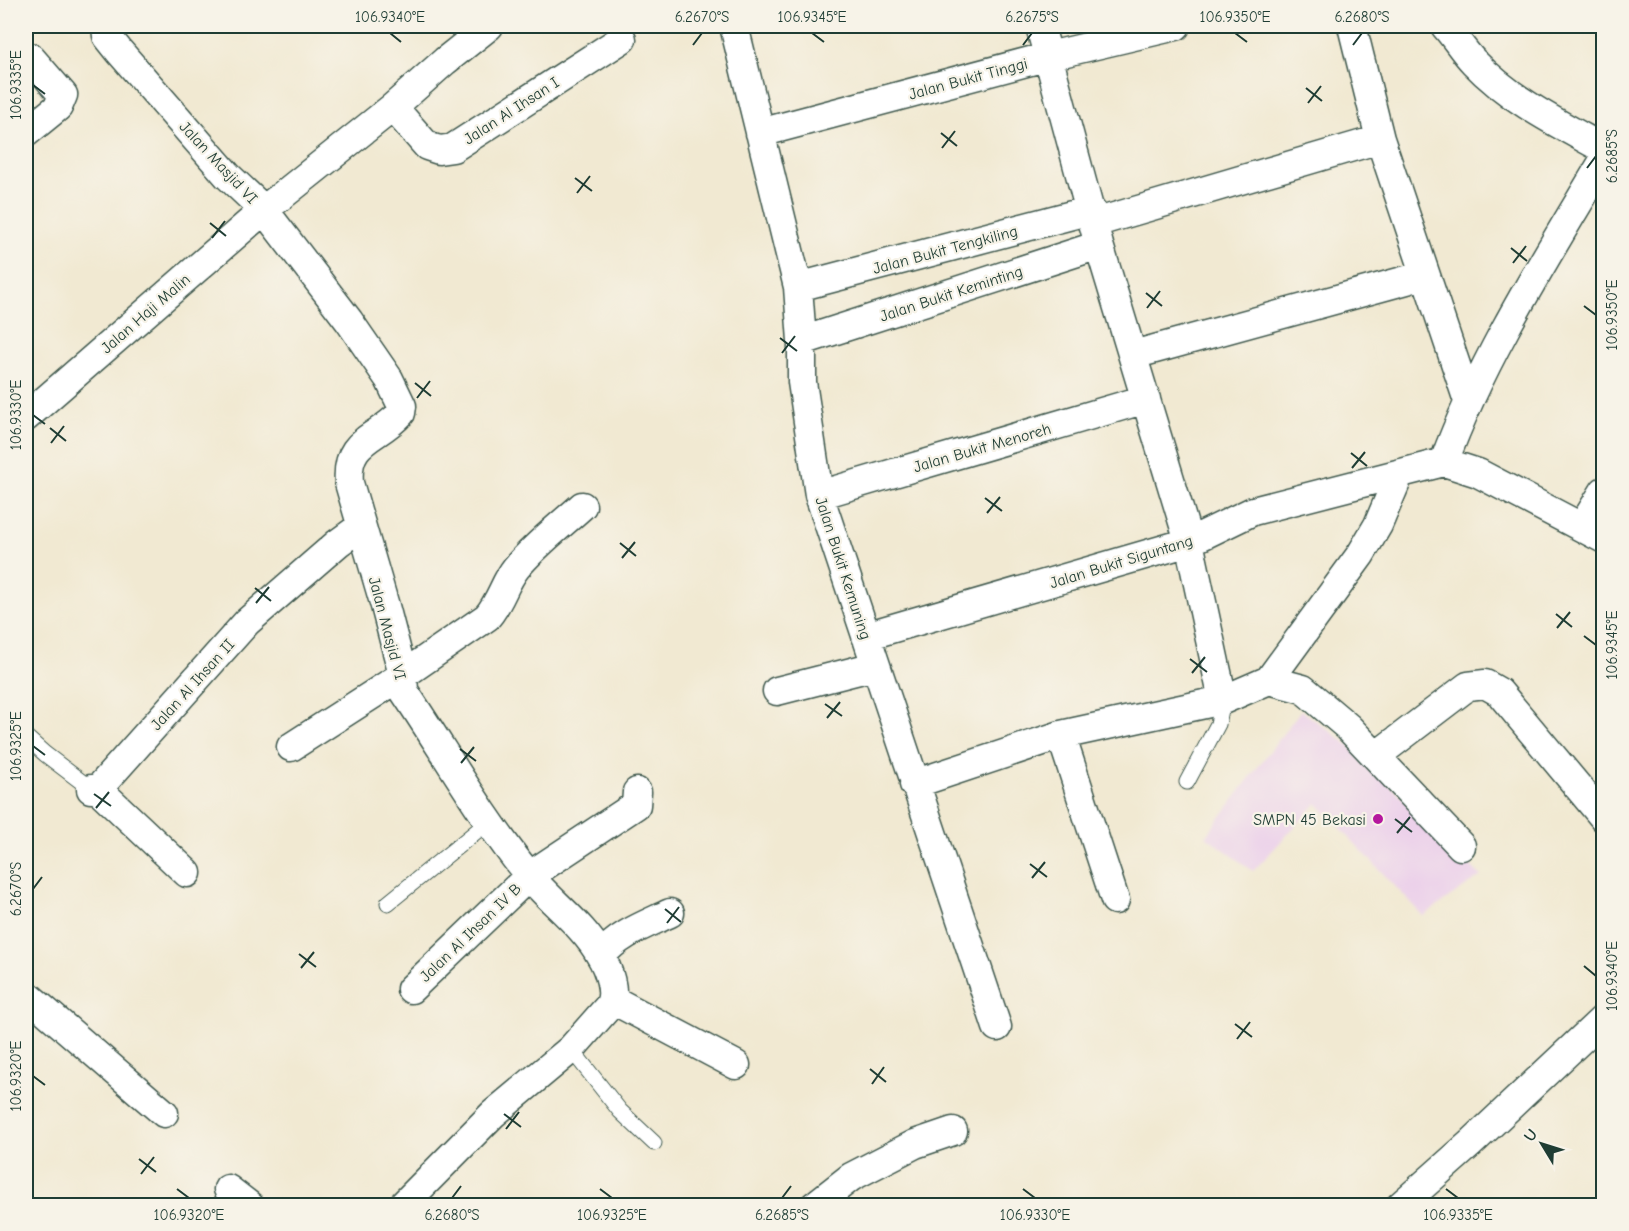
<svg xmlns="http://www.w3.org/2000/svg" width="1629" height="1231" viewBox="0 0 1629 1231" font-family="'Comic Neue',sans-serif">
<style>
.built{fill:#ecd1ea}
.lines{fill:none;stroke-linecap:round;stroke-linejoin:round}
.service-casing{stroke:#3e574c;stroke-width:17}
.minor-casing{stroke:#3e574c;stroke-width:31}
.service{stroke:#fff;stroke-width:15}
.minor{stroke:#fff;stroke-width:28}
.ticks{fill:none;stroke:#1f3d34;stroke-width:2}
.poi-dot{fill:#b5179e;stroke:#f7f3e8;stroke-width:2}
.labels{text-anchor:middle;stroke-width:4.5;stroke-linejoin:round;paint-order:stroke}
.street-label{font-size:16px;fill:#1f3d34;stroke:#f7f3e8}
.poi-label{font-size:16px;fill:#1f3d34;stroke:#f7f3e8;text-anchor:end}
.neatline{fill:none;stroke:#1f3d34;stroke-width:2}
.ticks-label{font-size:15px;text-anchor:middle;fill:#1f3d34}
</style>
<rect width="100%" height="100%" fill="#f7f3e8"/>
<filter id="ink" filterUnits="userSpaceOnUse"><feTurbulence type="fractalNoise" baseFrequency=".0167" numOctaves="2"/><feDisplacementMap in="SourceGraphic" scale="12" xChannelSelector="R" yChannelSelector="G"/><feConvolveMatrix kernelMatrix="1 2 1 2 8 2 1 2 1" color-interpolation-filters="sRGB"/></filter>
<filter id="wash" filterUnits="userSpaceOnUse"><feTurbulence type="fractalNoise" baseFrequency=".008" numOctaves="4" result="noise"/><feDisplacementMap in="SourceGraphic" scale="24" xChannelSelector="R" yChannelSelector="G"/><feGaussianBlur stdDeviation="1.35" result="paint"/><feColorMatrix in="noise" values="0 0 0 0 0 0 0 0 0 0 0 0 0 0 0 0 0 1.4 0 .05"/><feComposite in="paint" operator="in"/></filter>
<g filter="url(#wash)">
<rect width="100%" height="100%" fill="#f1e9d2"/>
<path class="built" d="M1301,710L1350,746L1481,876L1423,916L1317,803L1253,871L1206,836Z"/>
</g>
<g filter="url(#ink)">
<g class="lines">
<g class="service-casing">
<path id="service" d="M26,737L45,754L91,789
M1187,782L1218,724L1223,700
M388,903L488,822
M571,1049L620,1111L654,1143"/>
</g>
<g class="minor-casing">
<path id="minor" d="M106,26L107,36L119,51L228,176L264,210L349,321L389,379L402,406L401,413C377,440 345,438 349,483L385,606L403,675L404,691C445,752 481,816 527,873C548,900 584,925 600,955C608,968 617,993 609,1006L571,1049L493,1114L402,1206
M734,26L798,287L802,341V382L819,495L997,1027
M1040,26L1099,245L1189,542L1223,700
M1352,26L1380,139L1468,401
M1445,26C1455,37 1463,51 1474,62C1510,100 1559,124 1604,149
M26,56L30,57L63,95L58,107L26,133
M393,107L445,61L489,26
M760,133L1049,56L1176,26
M1094,223L1380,139
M798,287L1091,210
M802,341L1099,245
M1133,355L1425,275
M26,417L264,210L393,107L427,146L439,150L453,148L622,39
M1444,462C1482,358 1547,256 1604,160
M1444,462L1478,473L1604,539
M819,495L1146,399
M1582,527L1604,491
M866,636L1189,542L1253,511L1444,462
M1269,680L1303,689L1348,727L1461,846
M777,691L875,666
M1061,735L1115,900
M291,747L403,675L487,617C501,601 504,583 516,568C535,545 560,526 582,506
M1376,756L1468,686L1485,684L1499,692L1604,818
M914,784L1061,735L1223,700L1269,680L1361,554L1378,525L1400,473
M91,789H98L247,622L338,543L360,527
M98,789L187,873
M601,956C619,934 645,925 670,913
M411,989L529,876L636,805L637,792
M26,994L164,1113
M613,1000L736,1065
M228,1189L250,1206
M814,1206L851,1177L915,1144L953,1131
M1400,1206L1470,1144L1604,1018"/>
</g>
<use href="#service" class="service"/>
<use href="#minor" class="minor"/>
</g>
</g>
<path class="ticks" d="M390,33L401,42M812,33L824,42M1235,33L1247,42M693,45L702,33M1023,45L1032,33M1353,45L1362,33M33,85L45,94M1306,88L1322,101M1308,103L1321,86M941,133L957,146M942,148L955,131M1587,168L1596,156M575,178L592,191M577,193L590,176M210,223L226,236M212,238L225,221M1511,248L1527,261M1513,263L1526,246M1146,293L1162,306M1584,306L1596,315M1147,308L1160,291M780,338L797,351M782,353L795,336M415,383L431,396M417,398L430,381M33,415L45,424M50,428L66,441M51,443L64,426M1351,453L1367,466M1352,468L1365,452M985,498L1002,511M987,513L1000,497M620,543L636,556M622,558L635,542M255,588L271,601M256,603L269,587M1556,614L1572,627M1557,628L1570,612M1584,636L1596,645M1190,659L1207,672M1192,673L1205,657M825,704L842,716M827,718L840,702M33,746L45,755M460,749L476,761M461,763L474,747M94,794L111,806M96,808L109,792M1395,819L1412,832M1397,833L1410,817M1030,864L1047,877M1032,878L1045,862M33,889L42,877M665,909L681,922M667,923L679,907M299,954L316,967M1584,966L1596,976M301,968L314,952M1235,1024L1252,1037M1237,1039L1250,1022M870,1069L886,1082M33,1076L45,1085M872,1084L884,1067M504,1114L521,1127M506,1129L519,1112M139,1159L156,1172M141,1174L154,1157M177,1189L189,1198M600,1189L612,1198M1023,1189L1035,1198M1446,1189L1458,1198M452,1198L461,1186M782,1198L791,1186"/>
<circle class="poi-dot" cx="1378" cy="819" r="6"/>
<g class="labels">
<g class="street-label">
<text transform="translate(968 78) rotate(-15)" y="6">Jalan Bukit Tinggi</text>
<text transform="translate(511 110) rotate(-33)" y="6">Jalan Al Ihsan I</text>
<text transform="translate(219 162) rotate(47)" y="6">Jalan Masjid VI</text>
<text transform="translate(945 249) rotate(-15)" y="6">Jalan Bukit Tengkiling</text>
<text transform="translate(951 293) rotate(-18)" y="6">Jalan Bukit Keminting</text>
<text transform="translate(145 313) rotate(-41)" y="6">Jalan Haji Malin</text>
<text transform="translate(982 447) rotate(-16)" y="6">Jalan Bukit Menoreh</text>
<text transform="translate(1121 561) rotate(-17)" y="6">Jalan Bukit Siguntang</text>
<text transform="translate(844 568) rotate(72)" y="6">Jalan Bukit Kemuning</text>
<text transform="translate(388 628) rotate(75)" y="6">Jalan Masjid VI</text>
<text transform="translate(192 684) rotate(-48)" y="6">Jalan Al Ihsan II</text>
<text transform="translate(470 932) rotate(-44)" y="6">Jalan Al Ihsan IV B</text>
</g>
<g class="poi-label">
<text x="1366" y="825">SMPN 45 Bekasi</text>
</g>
</g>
<rect width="1629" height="1231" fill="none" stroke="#f7f3e8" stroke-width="66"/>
<g transform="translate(1542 1144) rotate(308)" stroke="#f7f3e8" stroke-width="4.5" paint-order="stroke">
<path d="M0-4.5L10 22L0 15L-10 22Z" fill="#1f3d34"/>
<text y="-9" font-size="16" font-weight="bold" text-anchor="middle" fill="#1f3d34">U</text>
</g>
<rect x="33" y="33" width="1563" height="1165" class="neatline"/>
<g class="ticks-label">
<text x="390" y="22">106.9340°E</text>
<text x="702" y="22">6.2670°S</text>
<text x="812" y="22">106.9345°E</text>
<text x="1032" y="22">6.2675°S</text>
<text x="1235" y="22">106.9350°E</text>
<text x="1362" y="22">6.2680°S</text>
<text transform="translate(16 85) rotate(-90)" y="5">106.9335°E</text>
<text transform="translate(1612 156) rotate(-90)" y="5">6.2685°S</text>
<text transform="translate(1612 315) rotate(-90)" y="5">106.9350°E</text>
<text transform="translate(16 415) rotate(-90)" y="5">106.9330°E</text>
<text transform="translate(1612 645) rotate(-90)" y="5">106.9345°E</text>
<text transform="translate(16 746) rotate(-90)" y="5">106.9325°E</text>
<text transform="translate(16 889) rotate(-90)" y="5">6.2670°S</text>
<text transform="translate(1612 976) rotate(-90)" y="5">106.9340°E</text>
<text transform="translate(16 1076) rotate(-90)" y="5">106.9320°E</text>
<text x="189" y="1220">106.9320°E</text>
<text x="452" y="1220">6.2680°S</text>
<text x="612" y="1220">106.9325°E</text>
<text x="782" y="1220">6.2685°S</text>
<text x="1035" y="1220">106.9330°E</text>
<text x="1458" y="1220">106.9335°E</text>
</g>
</svg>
